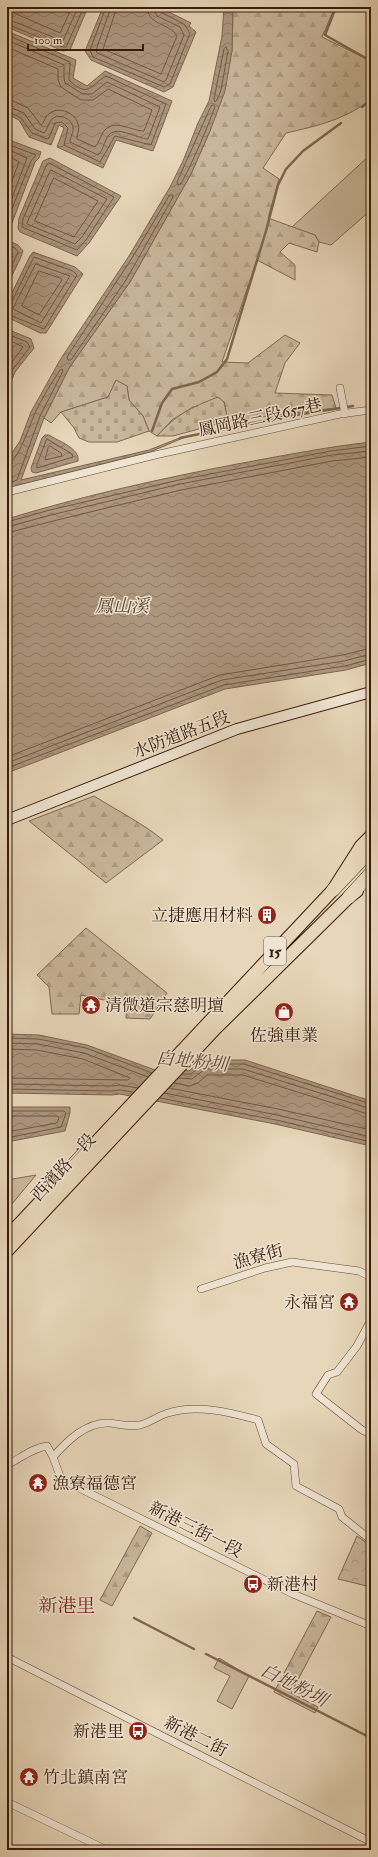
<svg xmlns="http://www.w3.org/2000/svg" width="378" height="1857" viewBox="0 0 378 1857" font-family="'IM FELL Double Pica','Noto Serif TC',serif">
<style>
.grass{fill:#c9b69b;stroke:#806853}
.forest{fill:url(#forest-firs);stroke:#806853}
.cemetery{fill:url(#cemetery-stones);stroke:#806853}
.park{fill:url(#park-crowns);stroke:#806853}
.water{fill:url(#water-waves);stroke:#7e6450}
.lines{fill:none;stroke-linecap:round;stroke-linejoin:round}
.shore{stroke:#725844;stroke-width:1}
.stream{stroke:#7e6450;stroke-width:2.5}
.street-casing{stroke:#644936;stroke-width:8}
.secondary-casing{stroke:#381a0b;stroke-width:12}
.primary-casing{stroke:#381a0b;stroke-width:14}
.highway-casing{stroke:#381a0b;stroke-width:14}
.street{stroke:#efe4d2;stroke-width:7}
.secondary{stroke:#efe4d2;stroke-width:10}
.primary{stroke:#e7d6b9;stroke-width:12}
.highway{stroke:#e7d6b9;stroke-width:13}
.labels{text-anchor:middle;stroke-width:3;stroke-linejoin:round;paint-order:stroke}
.shield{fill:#efe4d2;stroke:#6f5747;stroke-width:1}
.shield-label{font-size:16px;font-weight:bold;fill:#381a0b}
.street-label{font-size:17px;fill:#381a0b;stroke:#efe4d2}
.poi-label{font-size:17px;fill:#381a0b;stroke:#efe4d2;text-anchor:start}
.water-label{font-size:18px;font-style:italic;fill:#614533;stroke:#efe4d2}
.quarter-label{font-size:19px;fill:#7a1f14;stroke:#efe4d2}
</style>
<defs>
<pattern id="forest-firs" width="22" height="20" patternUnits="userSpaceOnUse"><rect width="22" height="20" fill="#c9b69b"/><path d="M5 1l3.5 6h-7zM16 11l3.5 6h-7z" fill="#ad9c84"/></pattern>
<pattern id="cemetery-stones" width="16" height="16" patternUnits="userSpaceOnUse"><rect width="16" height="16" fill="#c9b69b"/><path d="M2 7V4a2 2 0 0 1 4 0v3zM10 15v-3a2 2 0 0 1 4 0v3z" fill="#ad9c84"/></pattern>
<pattern id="park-crowns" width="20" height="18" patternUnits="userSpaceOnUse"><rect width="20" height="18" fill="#c9b69b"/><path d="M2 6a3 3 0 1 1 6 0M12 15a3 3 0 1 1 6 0" fill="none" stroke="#ad9c84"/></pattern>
<pattern id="water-waves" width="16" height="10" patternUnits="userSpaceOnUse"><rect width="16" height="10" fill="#ac967e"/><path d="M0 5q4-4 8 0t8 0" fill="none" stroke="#8d7a65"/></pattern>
</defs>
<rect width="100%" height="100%" fill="#e7d6b9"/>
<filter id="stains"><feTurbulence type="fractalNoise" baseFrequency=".005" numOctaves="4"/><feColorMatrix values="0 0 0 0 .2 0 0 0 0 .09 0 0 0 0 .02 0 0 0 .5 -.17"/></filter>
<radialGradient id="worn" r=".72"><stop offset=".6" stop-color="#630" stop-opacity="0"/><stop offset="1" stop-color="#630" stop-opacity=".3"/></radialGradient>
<path class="grass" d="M371,154V210L331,245L319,242L315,235L292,227Z
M36,1175L7,1210V1180Z
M219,1658L249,1676L232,1709L217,1701L230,1676L214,1668Z"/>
<path class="forest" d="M233,7H335L322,37L371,61V99C347,119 317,126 286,133L263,168L279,179L268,218L315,235L319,242L317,252L289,243L280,252L295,265V280L257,260L222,362L248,363L285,335L300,343L285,363L275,393L332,395L336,408L228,421L224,402L193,407L172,420L157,436L149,431L143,416L129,400L127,386L108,397L61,412L51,423L44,418L69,368L130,282L191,174L210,131L232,51Z
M94,796C118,811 142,823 163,840L106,883L29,821Z
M86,928L167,993L150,1019L126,1018L127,1005L81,995L79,1014H52L49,987L37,975Z
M140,1526L152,1533L112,1606L100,1600Z
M317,1611L331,1617L291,1693L318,1707L315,1713L274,1692Z"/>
<path class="cemetery" d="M116,380L127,386L129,400L143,416L149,431L117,442H89L79,438L74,428L61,412L108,397Z
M218,397L224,402L228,421L173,436H157C177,414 190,408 218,397Z"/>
<path class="park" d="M357,1536L371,1546V1587L338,1579Z"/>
<path class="water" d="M7,7H88L70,50L63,51L7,27Z
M103,7H159L191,23L189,26L196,32L173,87L164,92L91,60L85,51Z
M224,7H233L232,51L225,91L210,131L191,174L130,282L69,368L44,418L21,480L149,450L182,437L183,438L150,452L7,488V464L10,456L20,441L31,412L60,360L129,256L170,187L183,161L198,123L209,101L222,36Z
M7,31L76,60L73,78L87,86L105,71L172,101L153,151L116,140L103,168L57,147L64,128L59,125L51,145L29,137L19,120L7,114Z
M7,139L41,152L39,158L35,162L12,223L7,226Z
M50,158L121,196L89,243L77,256L20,232L18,228L19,218L43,161Z
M7,240L18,245L23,251L20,259L7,286Z
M33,252L75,267L83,274L46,333H40L7,317V303L30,256Z
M7,329L31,339L34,348L15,372L11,382L7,381Z
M45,435H49C58,441 80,448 78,461L36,473L32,472L31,468L42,438Z
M371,442V663L346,670L225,689L7,773V519C82,496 159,479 237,464C281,456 326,447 371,442Z
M7,1034L39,1035L87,1045L155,1070L164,1066L189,1071L201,1060H245L371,1101V1146L275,1124L120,1094L112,1095L7,1093Z
M7,1107H70V1113L65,1131L7,1142Z"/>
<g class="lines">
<path class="shore" d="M106,7L90,50L93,57L164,87L170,84L190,33L184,24L160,12L158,7
M111,7L96,50L97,53L164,82L166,80L184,35L180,27L157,16L153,7
M117,7L103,49L161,74L177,36C170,23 148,26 147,7
M7,12L14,13L60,33L72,7
M7,19L63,41L78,7
M7,24L63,47H66L84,7
M7,35L70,62L69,80C89,99 90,85 106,76L166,104L151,145L115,136L100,162L64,145L68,128L62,122L55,123L49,138L47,139L32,133L21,118L7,111
M7,40L64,65V78L65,83L83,94H92L107,82L160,107L148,139C137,139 116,124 108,136C104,142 103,151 98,155L70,142C70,137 74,132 73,127C71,118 59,113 52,119C48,123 48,129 44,133L35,129L24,113L7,106
M7,47L58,69V80L61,87L81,100H93L108,89L152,110L144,131C131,131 115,118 104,131C100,136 99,143 95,147L77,139C77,134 80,129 78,124C75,113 60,106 50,113C45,116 45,122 41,125L28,108L13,101L7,100
M226,47L228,51L221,90L217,100L215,102L214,99L224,49Z
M214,105L215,107C205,133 194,160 181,184L178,185L177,182L211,106Z
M7,144L36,155L31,161L7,221
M7,149L27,158L7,211
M7,155L19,162L7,194
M49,163L114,197L86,240L77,250L22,227L23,219L47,164Z
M51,170L107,199L82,237L75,244L27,224Z
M54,178L98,201L74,237L35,221Z
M170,195H173V197L126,280L71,360H68L67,357L132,258Z
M7,245L15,248L18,252L7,277
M36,264L70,276L41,323L13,309Z
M39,271L60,278L62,280L39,315L22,306Z
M7,304L12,301L34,257L73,271L77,275L44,329L7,314
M7,334L27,342L30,347L7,377
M7,339L23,347L7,369
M47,439L72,454L73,457L37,468V465Z
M50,446L61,453L62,456L45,460L48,448Z
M7,464C18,463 30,424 35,413C42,398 51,384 60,370L62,369L63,371L40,416L17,480L7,484
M7,522L50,510L179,480L331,451L371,446
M7,527L51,515L180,484L332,455L371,451
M7,533L53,521L181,490L332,461L371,457
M7,757L220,675L343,655L371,648
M7,763L222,680L344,661L371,654
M7,768L224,685L345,666L371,659
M7,1038L38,1039L86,1048L152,1073
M7,1043L38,1044L84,1053L148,1077
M7,1049L37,1050L83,1059L130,1078L128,1080L7,1078
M183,1074H191L203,1064H244L371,1104
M179,1078L192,1079L205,1069H243L371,1109
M174,1083L190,1086L198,1083L207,1075H243L371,1115
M7,1084L111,1086L120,1085L138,1088
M169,1088L278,1109L371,1130
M7,1089L111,1091L120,1090L133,1092
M164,1093L277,1115L371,1137
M160,1098L276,1120L371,1142
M7,1111H64L66,1113L61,1127L7,1138
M7,1116H57L59,1118L57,1123L7,1132"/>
<path class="stream" d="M336,7L325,35L371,61
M362,107L371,100
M152,431L162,403L172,389L199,382L217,372L227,359L266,231L278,185L286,169L303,151L341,123
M180,438L277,418L353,406
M134,1618L194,1649
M206,1654L371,1738"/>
<g class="street-casing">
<path id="street" d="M340,388L345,414
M7,492L155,455L340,414L371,410
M201,1289L265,1268L292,1262L359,1271L371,1277
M371,1320L357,1346L337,1372L328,1375L316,1394L362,1430L371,1434
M53,1457C67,1441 86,1422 109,1423C118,1424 131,1427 140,1425C149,1423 158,1416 168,1413C197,1404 229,1412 258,1420L266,1444L294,1464L296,1486L339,1509L342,1517L371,1540
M7,1465C21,1458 32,1448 47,1446L53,1457L61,1479L293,1594L371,1626
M7,1657L371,1842
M7,1802L107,1850"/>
</g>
<g class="secondary-casing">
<path id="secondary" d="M7,820L237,729L371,692"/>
</g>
<g class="primary-casing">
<path id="primary" d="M7,1237L333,890L361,846L371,836
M7,1251L216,1028L349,897L357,891"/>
</g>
<g class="highway-casing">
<path id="highway" d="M333,890L371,850
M349,897L371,873"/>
</g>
<use href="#street" class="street"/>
<use href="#secondary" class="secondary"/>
<use href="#primary" class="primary"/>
<use href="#highway" class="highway"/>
</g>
<defs>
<g id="building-disc" transform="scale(1)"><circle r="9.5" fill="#8f2418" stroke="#efe4d2"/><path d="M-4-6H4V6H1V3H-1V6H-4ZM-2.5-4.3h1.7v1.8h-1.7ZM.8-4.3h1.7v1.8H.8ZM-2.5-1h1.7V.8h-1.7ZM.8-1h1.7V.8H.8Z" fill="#fff"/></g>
<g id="temple-disc" transform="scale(1)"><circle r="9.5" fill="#8f2418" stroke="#efe4d2"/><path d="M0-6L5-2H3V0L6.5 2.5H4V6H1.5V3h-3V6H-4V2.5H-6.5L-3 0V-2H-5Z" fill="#fff"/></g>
<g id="shop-disc" transform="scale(1)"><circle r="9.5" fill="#8f2418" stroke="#efe4d2"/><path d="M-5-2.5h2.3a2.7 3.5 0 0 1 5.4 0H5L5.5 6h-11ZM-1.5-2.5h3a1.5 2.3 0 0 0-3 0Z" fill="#fff"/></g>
<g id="bus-disc" transform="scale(1)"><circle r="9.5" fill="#8f2418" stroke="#efe4d2"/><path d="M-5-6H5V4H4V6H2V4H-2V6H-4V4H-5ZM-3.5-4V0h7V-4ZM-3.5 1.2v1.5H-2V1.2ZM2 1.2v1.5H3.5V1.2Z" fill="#fff"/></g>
</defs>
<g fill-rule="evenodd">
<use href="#building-disc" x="267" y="915"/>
<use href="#temple-disc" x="91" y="1005"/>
<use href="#shop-disc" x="284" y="1012"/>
<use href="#temple-disc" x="349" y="1302"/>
<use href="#temple-disc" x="38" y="1483"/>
<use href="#bus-disc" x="253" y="1584"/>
<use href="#bus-disc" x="138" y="1731"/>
<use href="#temple-disc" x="29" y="1777"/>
</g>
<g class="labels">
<rect class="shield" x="264" y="937" width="22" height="28" rx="3"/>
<g class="shield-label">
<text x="275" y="957">15</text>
</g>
<g class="street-label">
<text transform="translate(260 417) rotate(-12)" y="6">鳳岡路三段657巷</text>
<text transform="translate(181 734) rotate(-21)" y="6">水防道路五段</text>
<text transform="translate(63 1167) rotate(-47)" y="6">西濱路一段</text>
<text transform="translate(258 1256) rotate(-15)" y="6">漁寮街</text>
<text transform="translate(196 1529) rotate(27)" y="6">新港三街一段</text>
<text transform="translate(196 1736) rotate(27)" y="6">新港二街</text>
</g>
<g class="poi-label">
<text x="253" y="921" text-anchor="end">立捷應用材料</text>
<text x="105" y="1011">清微道宗慈明壇</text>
<text x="284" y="1041" text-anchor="middle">佐強車業</text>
<text x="335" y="1308" text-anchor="end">永福宮</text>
<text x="52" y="1489">漁寮福德宮</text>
<text x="267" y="1590">新港村</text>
<text x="124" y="1737" text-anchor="end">新港里</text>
<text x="43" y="1783">竹北鎮南宮</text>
</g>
<g class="water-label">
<text x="122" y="612">鳳山溪</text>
<text transform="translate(192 1061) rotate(6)" y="6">白地粉圳</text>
<text transform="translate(294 1685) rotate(27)" y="6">白地粉圳</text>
</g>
<g class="quarter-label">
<text x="67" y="1612">新港里</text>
</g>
</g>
<rect width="378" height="1857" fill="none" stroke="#e7d6b9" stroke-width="24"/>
<rect x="8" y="8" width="362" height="1841" fill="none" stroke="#381a0b" stroke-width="2"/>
<rect x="12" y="12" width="354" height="1833" fill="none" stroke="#381a0b"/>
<path d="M28 44v6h115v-6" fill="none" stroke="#381a0b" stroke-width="2"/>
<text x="34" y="44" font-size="12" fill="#381a0b" stroke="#efe4d2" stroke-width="3" paint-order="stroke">100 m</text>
<rect width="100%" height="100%" filter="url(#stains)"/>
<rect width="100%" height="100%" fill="url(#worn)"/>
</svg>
